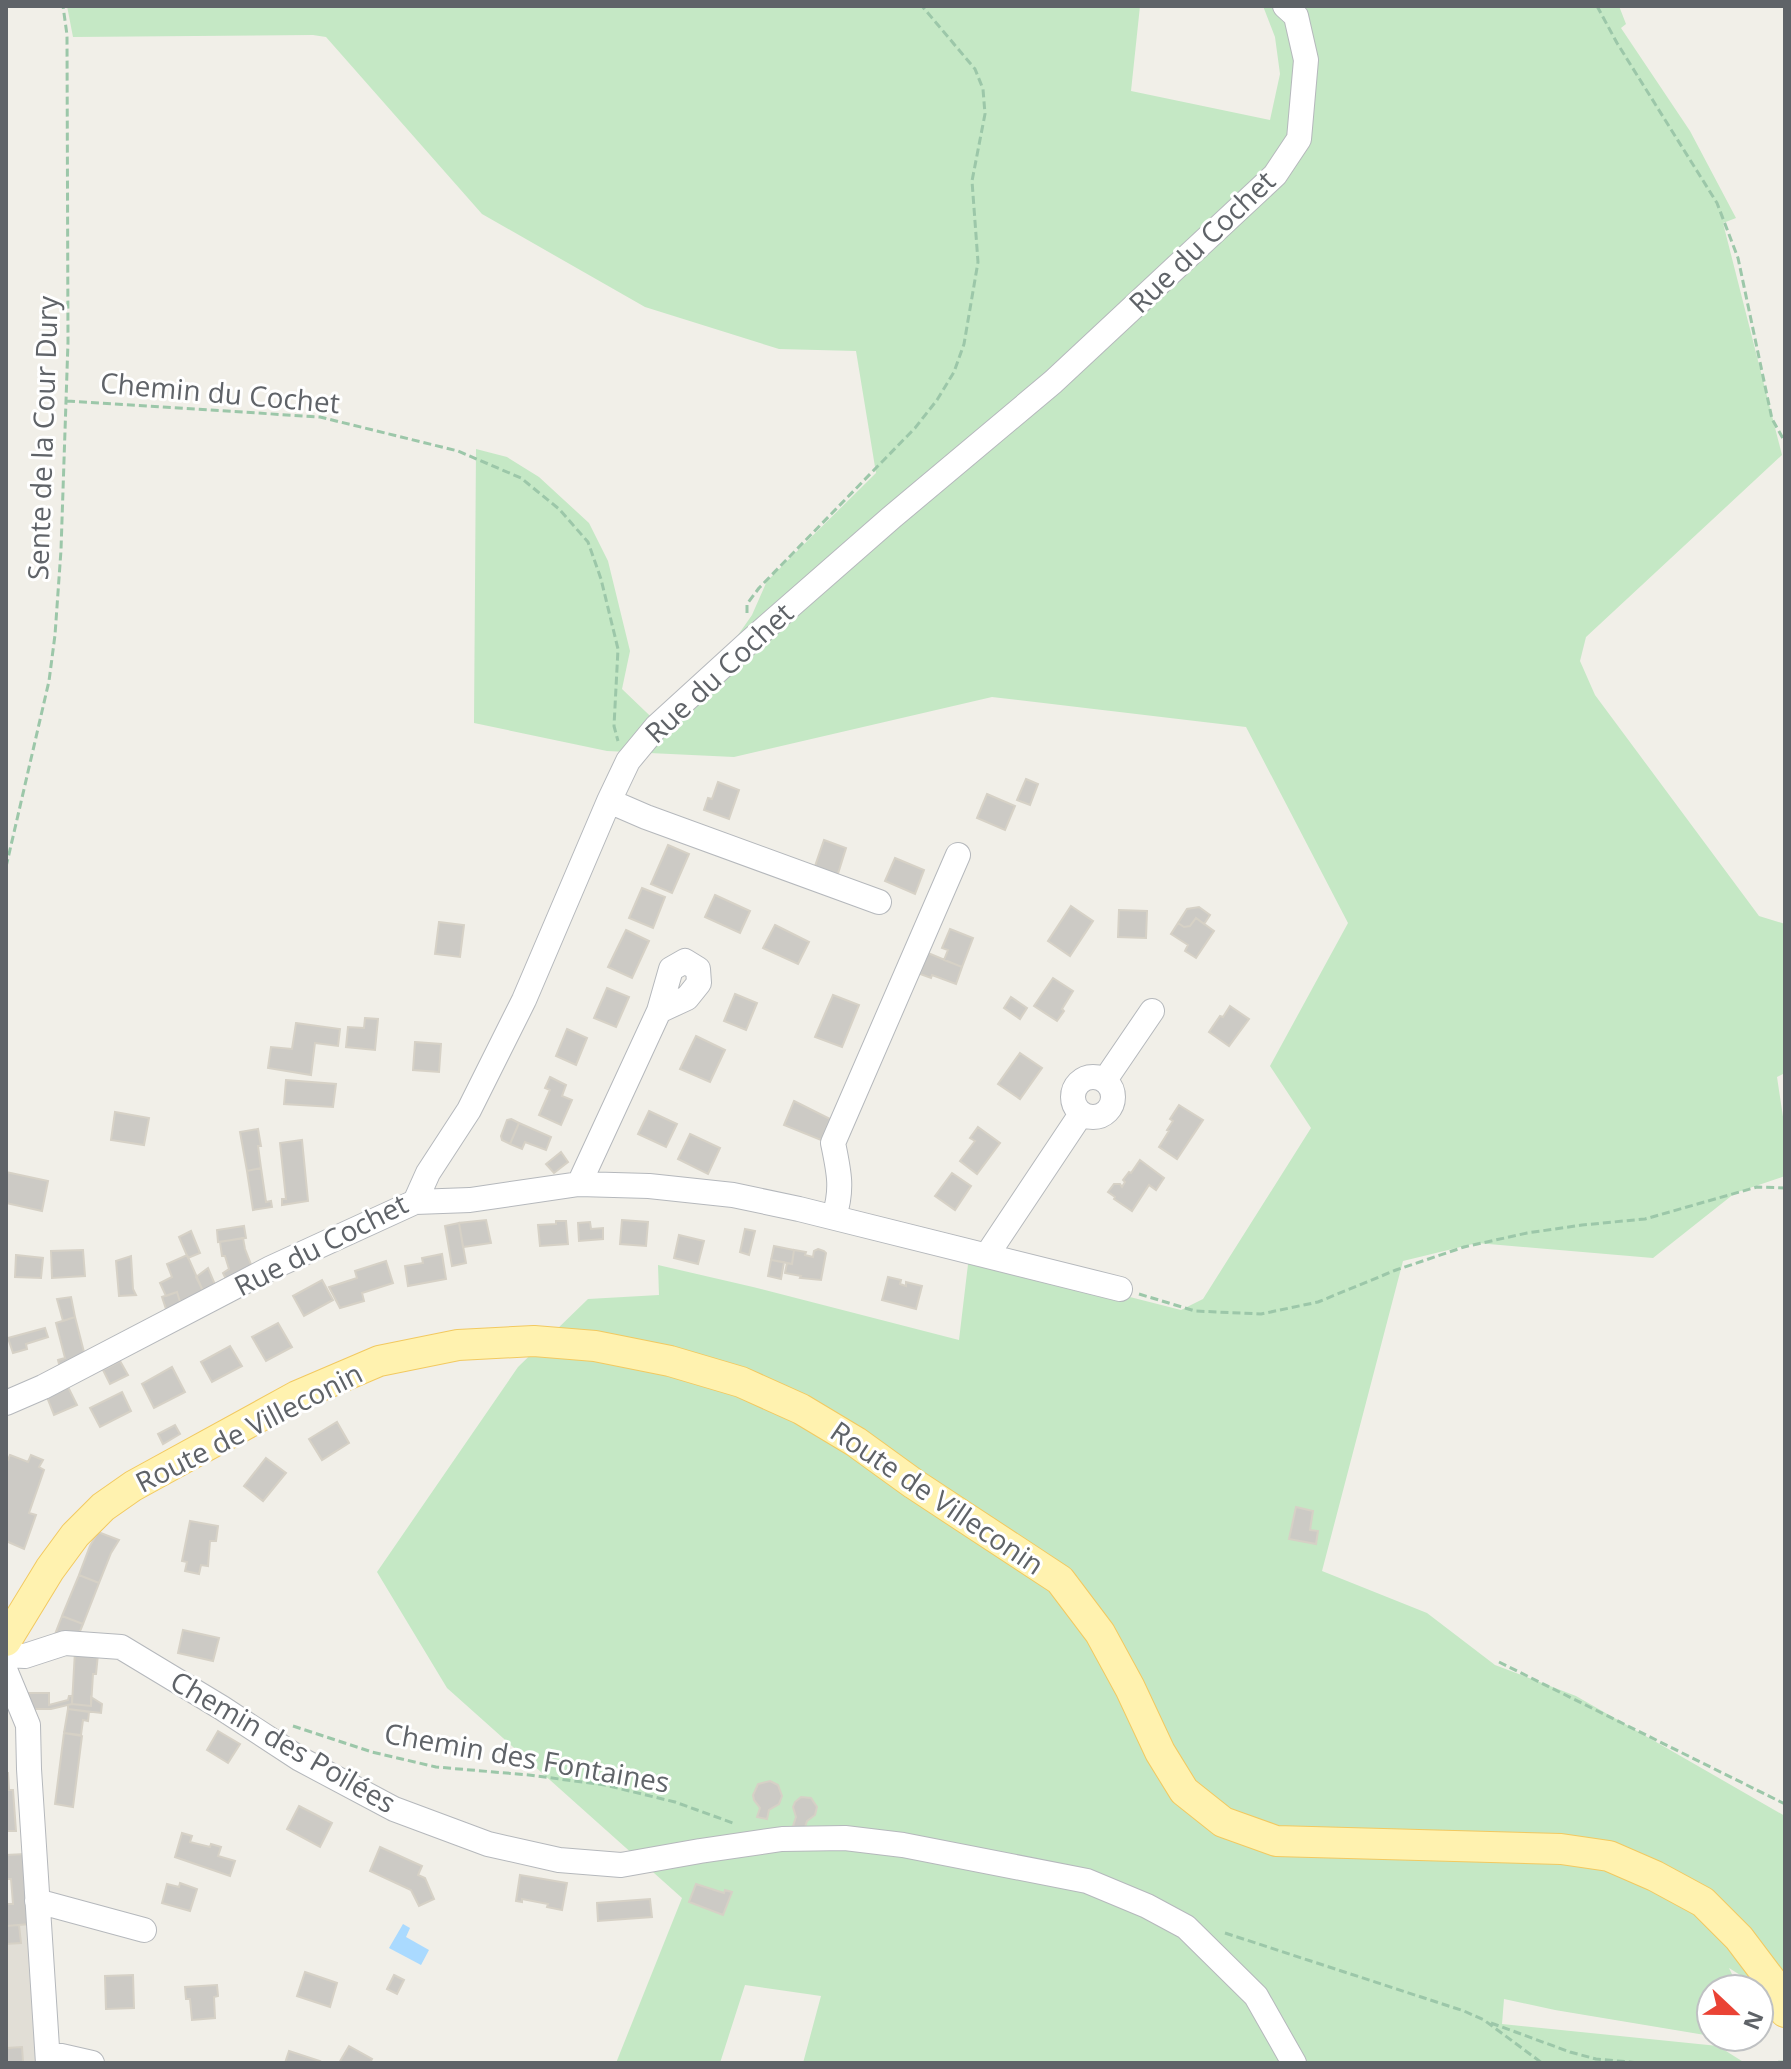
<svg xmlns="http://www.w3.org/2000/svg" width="1791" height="2069" viewBox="0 0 1791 2069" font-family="'Open Sans',sans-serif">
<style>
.education{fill:#e1ded6}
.green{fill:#c5e8c5}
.water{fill:#aadaff}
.building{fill:#cccac5;stroke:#d6d1c6;stroke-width:2}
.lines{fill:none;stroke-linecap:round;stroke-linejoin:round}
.minor-casing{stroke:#b5b8bc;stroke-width:26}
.major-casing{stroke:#f2c960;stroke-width:32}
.path{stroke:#9cc7a9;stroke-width:3;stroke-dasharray:8 4;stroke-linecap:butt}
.minor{stroke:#fff;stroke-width:24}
.major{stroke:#fff2af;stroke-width:30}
.labels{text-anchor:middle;stroke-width:6;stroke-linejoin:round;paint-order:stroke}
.street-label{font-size:28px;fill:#5f6368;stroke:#fff}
</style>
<rect width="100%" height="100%" fill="#f1efe8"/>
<path class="education" d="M30,1924L37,2063H6V1926Z"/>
<path class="green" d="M67,6H1140L1131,91L1270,120L1280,74L1275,37L1263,6H1619L1626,24L1621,28L1690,131L1736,218L1723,223L1782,455L1586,637L1580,661L1595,695L1759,916L1785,924V1073L1777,1077L1785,1130V1176L1735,1193L1653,1258L1477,1243L1403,1261L1322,1571L1427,1613L1495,1665L1576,1696L1785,1816V2003L1729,1968L1739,1989H1711V2036L1555,2010L1504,1999L1502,2024L1718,2046L1745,2063H803L821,1996L745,1985L720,2063H616L682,1898L447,1688L377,1572L518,1367L588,1299L659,1295L658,1265L753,1287L959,1340L969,1256L1181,1310L1203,1299L1311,1128L1270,1066L1348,923L1246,727L992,697L734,757L607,751L474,723L476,449L507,457L539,477L589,523L608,561L630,651L622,689L669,734L752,615L767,581L876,473L856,351L779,349L645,307L482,214L326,37L313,35L73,37Z"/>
<path class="water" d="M403,1924L410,1928L406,1937L429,1950L421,1965L389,1948Z"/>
<path class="building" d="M1026,779L1038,784L1030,805L1017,800Z
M718,782L739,790L729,819L704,810L708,798L712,799Z
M987,794L1015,806L1005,830L977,818Z
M824,840L846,848L836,880L813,872Z
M668,845L689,854L672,893L651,884Z
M895,858L924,870L915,894L885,881Z
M642,888L665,897L653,928L629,918Z
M715,895L750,911L740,933L705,917Z
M1071,906L1093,921L1070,956L1048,941Z
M1199,907L1210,915L1204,924L1196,918L1190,926L1184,927L1178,923L1187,909Z
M1119,910L1147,911L1146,938L1118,937Z
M1196,918L1214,931L1196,958L1185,951L1188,945L1171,934L1178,923L1184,927L1190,926Z
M439,922L464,925L460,957L435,954Z
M775,925L809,942L798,964L763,948Z
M950,929L973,938L962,967L944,960L948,950L942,948Z
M626,930L649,941L632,978L608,967Z
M928,953L962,967L956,984L932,975L931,978L920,974Z
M1053,978L1073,991L1062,1009L1064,1011L1057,1021L1034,1006Z
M607,988L629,997L616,1027L594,1018Z
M735,994L757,1003L746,1030L724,1021Z
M833,995L859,1005L842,1047L815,1037Z
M1011,997L1027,1008L1020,1019L1004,1008Z
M1230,1006L1249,1019L1229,1046L1209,1032L1220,1016L1223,1017Z
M365,1018L378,1019L375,1050L346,1047L348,1027L364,1028Z
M296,1023L340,1029L338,1046L315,1043L311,1075L268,1068L271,1047L292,1049Z
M567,1029L587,1038L576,1065L556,1056Z
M696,1036L725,1050L710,1082L680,1069Z
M415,1042L441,1044L439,1072L413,1070Z
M1020,1053L1042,1068L1020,1099L998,1084Z
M550,1077L566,1085L562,1096L572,1100L561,1125L539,1115L550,1090L545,1088Z
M286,1080L336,1084L333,1107L284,1104Z
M794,1101L830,1119L821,1140L784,1125Z
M1179,1105L1203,1120L1177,1159L1159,1147L1169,1131L1167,1130L1173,1121L1170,1119Z
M649,1111L677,1124L666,1147L638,1134Z
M115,1112L149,1118L144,1145L111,1140Z
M511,1119L519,1123L510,1144L502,1140L501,1136L507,1120Z
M519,1123L551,1137L546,1150L525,1142L522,1149L510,1144Z
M978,1127L1000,1143L977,1174L960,1161L975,1141L970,1138Z
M258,1129L261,1146H258L261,1168L247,1171L240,1132Z
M690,1134L720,1148L708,1174L678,1159Z
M302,1140L308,1201L282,1205V1199H286L280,1143Z
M561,1152L568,1162L554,1173L546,1164Z
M1140,1160L1164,1178L1156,1190L1149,1185L1132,1211L1114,1199L1115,1197L1108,1192L1114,1184H1120L1122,1187L1125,1182L1123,1180L1129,1172L1131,1173Z
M261,1168L266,1202L271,1201L272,1207L253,1210L247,1171Z
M6,1172L48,1181L42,1211L6,1203Z
M952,1173L971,1186L955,1210L935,1196Z
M486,1220L491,1243L463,1247L459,1223Z
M622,1220L648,1222L646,1246L620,1244Z
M556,1221H566L568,1244L540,1246L538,1225L556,1224Z
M590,1222L591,1229L603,1228V1239L579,1241L578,1223Z
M459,1223L466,1263L452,1266L445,1226Z
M244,1226L246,1238L218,1242L217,1230Z
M745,1229L755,1231L749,1255L740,1252Z
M191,1231L200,1253L188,1258L179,1237Z
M679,1235L704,1241L698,1264L674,1258Z
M243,1238L245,1249L252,1267L227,1281L223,1273L229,1269L225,1256H222L220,1242Z
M774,1246L794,1250L792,1264L771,1260Z
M818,1249L824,1251L826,1253L821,1280L800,1278L801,1276L785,1273L787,1263L792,1264L794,1250L806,1252L805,1255L813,1257L814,1251Z
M83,1250L85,1276L52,1278L51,1251Z
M442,1254L446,1279L408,1286L405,1266L423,1263L422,1258Z
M16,1255L43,1258L41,1278L15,1277Z
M187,1255L204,1293L181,1305L177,1292L166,1296L160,1283L172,1277L167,1264Z
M131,1256L133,1289L136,1295L119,1296L116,1261Z
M771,1260L784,1262L781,1279L768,1276Z
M386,1261L393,1283L362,1293L364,1301L340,1308L329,1287L357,1278L355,1271Z
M208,1268L216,1287L204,1293L196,1277Z
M888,1277L901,1280L900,1284L906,1286V1282L922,1286L916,1309L882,1300Z
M322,1280L333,1300L304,1316L293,1296Z
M177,1292L181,1305L167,1312L162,1297Z
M71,1297L75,1317L63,1321L57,1299Z
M75,1317L85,1356L60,1368L58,1360L65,1358L56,1323Z
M278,1323L292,1347L266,1361L252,1337Z
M45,1328L48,1337L26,1344L27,1349L13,1353L8,1338Z
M230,1346L242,1366L212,1382L201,1362Z
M120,1361L128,1375L110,1384L103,1370Z
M172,1367L185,1392L154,1408L142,1384Z
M68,1387L77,1405L54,1415L47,1397Z
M122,1392L131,1411L100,1427L90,1408Z
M337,1422L349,1443L322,1460L309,1439Z
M175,1425L180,1434L163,1444L158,1434Z
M10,1455L28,1462L31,1455L43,1460L39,1467L44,1470L29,1513L36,1515L24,1549L6,1541V1464Z
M266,1458L286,1473L263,1501L244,1486Z
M1296,1507L1313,1511L1310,1530L1318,1531L1316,1544L1289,1539Z
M190,1521L218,1526L216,1541H210L208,1566L201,1565L199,1574L185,1571L187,1562L182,1561Z
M98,1532L119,1540L111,1553L99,1583L79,1575L90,1546Z
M79,1575L99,1583L83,1624L62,1616Z
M62,1616L83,1624L78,1636L54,1637Z
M183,1630L219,1638L213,1661L178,1653Z
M75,1651L98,1654L96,1674H93L91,1706L72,1704Z
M29,1693H49V1705L68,1700L69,1696H72V1704L51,1709H30Z
M91,1697L102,1704L101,1713L68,1709V1705L72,1704L91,1706Z
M68,1709L89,1712L88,1721L83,1720L81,1735L64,1733Z
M218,1731L240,1744L228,1763L207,1750Z
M64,1733L82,1736L73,1807L55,1804Z
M6,1773H8L9,1790H13L16,1831H6Z
M770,1781L778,1785L782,1796L779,1804L769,1810L767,1819L757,1817L760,1808L754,1800L753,1795L758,1784Z
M801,1797L811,1798L817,1807L815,1815L807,1821L804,1830L793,1826L796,1817L793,1807L795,1802Z
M299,1806L332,1823L320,1847L287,1829Z
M182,1833L192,1836L190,1842L210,1847L211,1844L221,1847L218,1856L235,1861L230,1876L175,1857Z
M380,1847L422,1866L418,1875L425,1878L434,1899L419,1906L411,1890L370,1871Z
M25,1854L30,1924L6,1926V1904H13L11,1879H6V1855Z
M520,1875L567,1883L562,1910L547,1907L548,1904L522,1899V1902L516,1901Z
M180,1883L197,1889L190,1911L162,1903L167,1884L179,1887Z
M696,1884L724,1893L725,1890L732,1892L723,1915L689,1902Z
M650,1899L652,1917L598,1921L597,1903Z
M19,1925L21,1943L6,1944V1926Z
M305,1972L337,1983L330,2007L297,1996Z
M133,1975L134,2008L106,2009L105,1976Z
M394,1975L404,1980L397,1994L387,1989Z
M217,1985L218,1996L214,1997L215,2018L192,2020L190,1999H186L185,1987Z
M349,2046L372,2059L370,2063H339Z
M22,2047L23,2062L6,2063V2048Z
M289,2051L320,2061L319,2063H285Z"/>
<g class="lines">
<g class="minor-casing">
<path id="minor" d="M609,801L646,817L879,902
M1073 1097a20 20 0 1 1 40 0a20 20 0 1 1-40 0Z
M1105,1080L1152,1011
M579,1184L659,1011L687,998L699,983L698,969L685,961L671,969L659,1011
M415,1202L428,1173L469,1110L524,1000L609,801L628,761L657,726L748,643L892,517L1053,382L1275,175L1299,139L1306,60L1296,16L1285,6
M834,1217C843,1189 839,1172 833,1143L958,855
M987,1255L1081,1114
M6,1403L43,1387L271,1268L415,1202L470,1200L579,1184L649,1186L733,1195L799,1209L1120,1289
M6,1655L25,1656L65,1643L121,1647L222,1708L300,1759L394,1809L488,1844L559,1860L621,1865L700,1851L782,1839L845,1838L903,1845L1087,1881L1147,1906L1186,1927L1256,1996L1294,2063
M6,1672L28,1725L29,1769L48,2063
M37,1901L144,1930
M48,2053L92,2063"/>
</g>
<g class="major-casing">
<path id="major" d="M6,1641L50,1569L75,1535L103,1507L133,1486L297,1396L379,1361L458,1345L534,1341L595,1346L670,1361L741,1382L801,1409L856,1442L914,1484L1060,1580L1100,1633L1130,1688L1160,1752L1184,1791L1223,1822L1276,1841L1561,1849L1609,1856L1655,1876L1703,1902L1739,1938L1773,1983L1785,2012"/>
</g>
<path class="path" d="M1597,6L1617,43L1717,203L1738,258L1772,419L1785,442
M67,401L320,417L458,451L521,478L559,509L588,542L601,579L618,649L614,726L618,741
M747,613V604L759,588L915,428L937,400L954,372L964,344L978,262L972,181L985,114L983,89L975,69L922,6
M6,867L49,681L55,635L61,550L68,342L67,35L63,6
M1139,1294L1195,1311L1261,1314L1318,1302L1396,1270L1464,1247L1527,1233L1582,1225L1645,1219L1757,1187L1785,1188
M1499,1662L1785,1804
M293,1726L372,1752L436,1767L529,1775L605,1785L675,1802L733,1823
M1225,1933L1464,2011L1484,2020L1542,2063
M1491,2023L1570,2052L1596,2059L1640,2063
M1766,2063L1785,2062"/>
<use href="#minor" class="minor"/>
<use href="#major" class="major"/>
</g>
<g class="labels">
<g class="street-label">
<text transform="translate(1202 242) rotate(-44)" y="10">Rue du Cochet</text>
<text transform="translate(220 393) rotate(5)" y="10">Chemin du Cochet</text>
<text transform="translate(43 438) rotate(-88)" y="10">Sente de la Cour Dury</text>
<text transform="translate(719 673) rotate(-43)" y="10">Rue du Cochet</text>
<text transform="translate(321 1245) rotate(-27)" y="10">Rue du Cochet</text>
<text transform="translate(249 1428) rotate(-27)" y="10">Route de Villeconin</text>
<text transform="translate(937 1498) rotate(34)" y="10">Route de Villeconin</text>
<text transform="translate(283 1742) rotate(30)" y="10">Chemin des Poilées</text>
<text transform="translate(527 1758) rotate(10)" y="10">Chemin des Fontaines</text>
</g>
</g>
<rect width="1791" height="2069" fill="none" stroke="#5f6368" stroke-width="16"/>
<g transform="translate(1735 2013) rotate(112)"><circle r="38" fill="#ffffff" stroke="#bfc1c3" stroke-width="2"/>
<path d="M0-6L14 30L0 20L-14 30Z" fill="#ea4335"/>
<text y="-12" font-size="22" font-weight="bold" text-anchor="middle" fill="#5f6368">N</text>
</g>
</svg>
